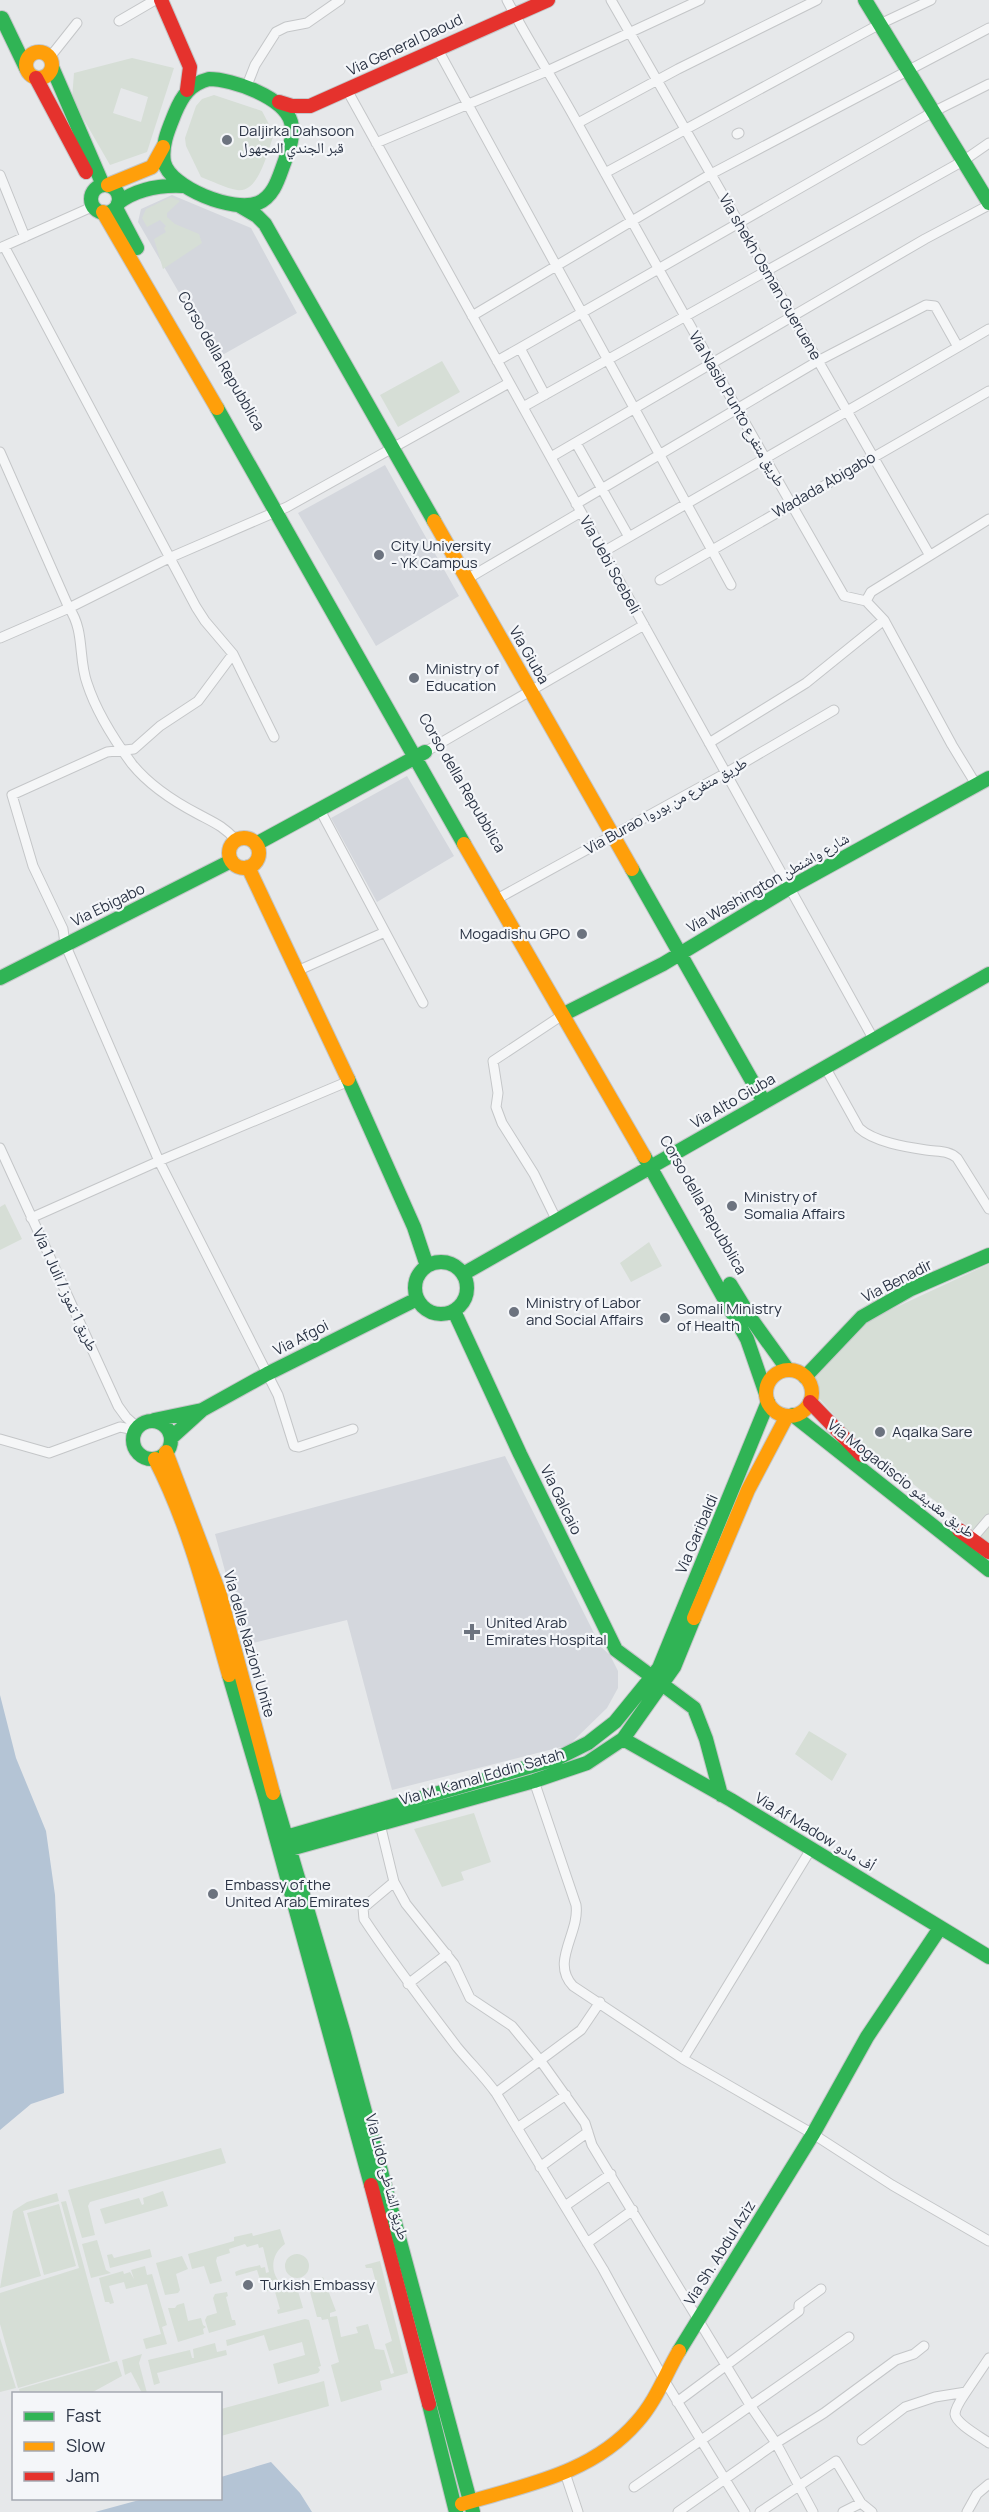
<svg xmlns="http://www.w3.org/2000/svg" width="989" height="2512" viewBox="0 0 989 2512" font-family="Manrope,'Noto Naskh Arabic',sans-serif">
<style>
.built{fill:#d4d7dd}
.green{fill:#d6ded6;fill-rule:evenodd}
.water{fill:#b4c4d5}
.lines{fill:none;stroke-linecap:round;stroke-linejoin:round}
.street-casing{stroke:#c4c6c8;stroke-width:11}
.fast-casing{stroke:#c4c6c8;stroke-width:16}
.slow-casing{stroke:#c4c6c8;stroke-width:16}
.jam-casing{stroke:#c4c6c8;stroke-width:16}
.street{stroke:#f5f6f7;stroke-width:9}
.fast{stroke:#30b455;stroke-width:14}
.slow{stroke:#ff9f0a;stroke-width:14}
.jam{stroke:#e5322d;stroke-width:14}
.poi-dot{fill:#6c737f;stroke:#f4f6f9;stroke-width:2}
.labels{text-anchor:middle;stroke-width:4.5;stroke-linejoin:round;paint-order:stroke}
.street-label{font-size:15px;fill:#2b3445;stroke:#f4f6f9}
.poi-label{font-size:15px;fill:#2b3445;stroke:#f4f6f9;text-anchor:start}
</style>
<rect width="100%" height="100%" fill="#e6e8ea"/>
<path class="built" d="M172,195L251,228L297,313L217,358L138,222L141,209Z
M385,465L459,596L376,646L298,513Z
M407,776L454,856L377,902L331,818Z
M505,1456L601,1647L610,1655L618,1671V1688L607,1708L569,1745L392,1790L347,1620L245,1645L215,1534Z"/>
<path class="green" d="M132,58L174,68L147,152L110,165L72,99L74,73ZM121,88L148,97L141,122L113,113Z
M214,95L262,111L274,134C268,150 259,194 237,190C225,188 212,181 201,177L186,146L185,138L196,106L202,99Z
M171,197L180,201L167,213V217L175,224L199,234L202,243L163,269L154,239L166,232L164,228L166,226L160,220L147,227L142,218L146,209Z
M442,361L460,392L398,427L380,395Z
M5,1204L22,1239L0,1250V1207Z
M649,1242L662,1266L631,1282L620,1263Z
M989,1264V1542L858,1442L817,1396L813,1379L856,1330L873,1318Z
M809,1731L847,1754L832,1781L795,1754Z
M474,1813L491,1862L461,1872L464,1880L442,1887L414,1829Z
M221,2148L226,2163L90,2202L88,2206L95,2235L82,2238L68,2190Z
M163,2191L168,2206L105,2224L100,2209L139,2198L142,2205L144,2204L143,2198Z
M57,2193L59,2201L23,2211L41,2276L0,2288L13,2211L27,2202Z
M66,2201L110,2361L18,2388L0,2324V2293L79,2268L61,2202Z
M59,2204L76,2266L44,2275L27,2213Z
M280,2229L285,2244C264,2259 273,2289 298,2291L303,2308L278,2314L277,2310L280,2309L273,2285H270L272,2290L264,2292L257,2270L236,2276L235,2272C244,2268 250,2268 260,2265L261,2268L265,2267L266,2273L269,2272L263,2247L259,2248L258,2244L247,2247L245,2244L229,2249L230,2253L217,2257L216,2261L222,2281L210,2284L204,2266L192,2269L188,2254L234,2241V2237L252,2233L253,2236Z
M97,2240L106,2270L111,2273L91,2278L82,2244Z
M150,2249L152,2257L110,2268L107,2255L112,2254L114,2258Z
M285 2266a12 12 0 1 1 24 0a12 12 0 1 1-24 0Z
M182,2256L188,2269L176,2274L180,2290L178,2293L165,2295L156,2263Z
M380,2261L408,2373L380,2381L382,2390L341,2402L331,2365L339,2362L328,2319L322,2320L321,2317H317L309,2288L323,2277L336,2311L330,2313V2317L337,2316L341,2337L358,2333L356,2327L368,2324L375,2349L384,2350L391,2374L394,2373L385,2344L392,2341L372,2268H366L365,2265Z
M145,2266L147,2275L152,2274L167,2325L162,2327L167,2344L146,2349L143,2339L161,2334L147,2284L126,2289L124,2282L109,2286L114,2303L110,2304L109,2302H105L99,2278L123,2271L124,2274L130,2272L134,2279L131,2270Z
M227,2292L228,2296L226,2297L232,2320H235L236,2325L209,2333L205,2320L207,2316L217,2313L213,2298L215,2294Z
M184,2303L188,2321L201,2318L203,2325L206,2327L203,2329L204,2334L178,2342L168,2308H175L177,2305Z
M305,2319L309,2320L321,2366L318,2367L320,2370L318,2373L278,2384L273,2364L305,2355L302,2342L269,2351L264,2335L227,2346L226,2340Z
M0,2338L16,2388L0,2392Z
M215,2343L217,2352L226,2350L227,2355L157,2373L160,2383L154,2385L148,2360L190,2350L192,2358H194L193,2349Z
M142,2354L139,2363L147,2393H142L131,2372L125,2375L122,2360Z
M117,2361L122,2376L91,2393H20L19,2389Z
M324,2381L329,2406L221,2436V2409Z"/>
<path class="water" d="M0,1695L16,1758L46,1831L55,1895L64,2093L31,2104L0,2130Z
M271,2462L300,2493L312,2512H95L143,2499L220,2498L221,2477Z"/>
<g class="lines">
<g class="street-casing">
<path id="street" d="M507,0C529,43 556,83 579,126C666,283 754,440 844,596L866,601L884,620L952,745L977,786
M611,0L929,554
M119,21L155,0
M437,48L731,585
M50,57L77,23
M246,88L255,65L276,32L286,27L307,23L340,0
M347,90L874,1040
M578,123L678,69L817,0
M737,134L739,133
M376,143L547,71L700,0
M605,173L880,24L931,0
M0,175L25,237
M4,246L196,607L205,621L233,654L274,737
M0,248L94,206
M472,316L711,174L989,28
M520,348L933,112L989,84
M497,361L520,348L545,395
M523,407L963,161L989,143
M576,443L629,537
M0,452L69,608C85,631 78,658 87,683C96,711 115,741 132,764C149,785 175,802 198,814C215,823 223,826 236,840
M551,457L925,239L989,205
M576,504L818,361L926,305L935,306L958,347L989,329
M603,552L958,347
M467,579L581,512
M660,580L989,391
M866,601L871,592L989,519
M0,638L69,608L169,558L287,507L509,383
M233,654L198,701L160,726L134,749L107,752L12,795L33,866L63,929L65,944L159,1161L278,1395L294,1446L299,1447L353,1429
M709,743L806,683L884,620
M425,752L644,625
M320,810L423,1003
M497,899L726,773L834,710
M297,971L385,932
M825,1067L859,1128C874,1142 906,1147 926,1150C938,1152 948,1150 957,1158L989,1209
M0,1148L118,1406L126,1417L137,1427
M31,1218L159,1161L349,1081
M557,1221L534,1174L502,1123L496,1107L498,1093L493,1061L564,1014
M0,1439L49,1453L120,1427L135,1430
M971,1540L989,1519
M534,1781L576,1905C580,1933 550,1962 573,1986L683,2059L813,2134L892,2185L989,2241
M380,1824L394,1882L406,1904L454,1964L470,1998L512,2026L540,2060L585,2123L592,2145L750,2405L776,2443L813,2512
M394,1882L363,1908L364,1919C393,1963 425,2005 457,2047C470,2063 484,2076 496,2093L603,2269L663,2378L745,2512
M408,1984L447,1954
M683,2059L811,1849
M496,2093L581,2030L600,2002
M517,2128L566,2095
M540,2167L588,2132
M565,2206L611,2174
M587,2243L633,2210
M966,2392C962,2398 955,2408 955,2414C956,2424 981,2437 989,2443
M677,2402L799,2311V2305L821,2289
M862,2440L905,2407L935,2397L966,2392L989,2358
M565,2473L578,2512
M634,2487L849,2337
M678,2512L776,2443L824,2413L896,2360L914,2354L924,2346
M760,2512L836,2461L861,2503L872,2512
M843,2512L861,2503
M967,2512L977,2494L989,2484"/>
</g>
<g class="fast-casing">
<path id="fast" d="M865,0L989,203
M2,18L26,68
M52,67L103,185
M209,79C232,79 284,97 291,122C295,136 288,152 283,166C278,180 273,197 258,203C234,213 170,188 164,162C161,145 169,128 175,113C182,96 190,84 209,79Z
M91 199a14 14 0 1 1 28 0a14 14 0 1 1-28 0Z
M118,203C137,189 158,185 182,186
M240,206L257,216L265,224L434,521
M116,208L137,248
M217,408L464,844
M256,844L425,752
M632,869L764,1102
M0,978L231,861
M564,1014L663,964L789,888L989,778
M348,1079L414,1227L427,1266
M644,1156L747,1339L766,1394
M415 1288a26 26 0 1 1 52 0a26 26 0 1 1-52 0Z
M463,1274L989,974
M730,1284L752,1320L788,1370
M454,1311L520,1454L616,1650L694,1708L706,1739L721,1795
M805,1377L862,1317L911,1289L989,1255
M793,1415L989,1570
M154,1420L202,1410
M133 1440a19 19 0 1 1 38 0a19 19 0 1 1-38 0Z
M171,1438L202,1410L267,1374L417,1299
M229,1675L265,1797L371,2185
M623,1739L731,1800L989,1957
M273,1793L344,2034L473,2512
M279,1839L556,1759L588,1743L615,1722L659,1668L768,1402
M283,1851L534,1781L587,1763L623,1739L674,1667L694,1618
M679,2351L813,2134L867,2037L940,1928
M429,2404L456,2512"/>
</g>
<g class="slow-casing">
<path id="slow" d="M26 65a13 13 0 1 1 26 0a13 13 0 1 1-26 0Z
M108,185L152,167L163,147
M103,212L217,408
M434,521L632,869
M229 853a15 15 0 1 1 30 0a15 15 0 1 1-30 0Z
M464,844L644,1156
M248,867L348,1079
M766 1393a23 23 0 1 1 46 0a23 23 0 1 1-46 0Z
M166,1452L220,1595L273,1793
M155,1459C190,1527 208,1602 229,1675
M694,1618L748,1490L787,1416
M462,2504C525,2485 592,2474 637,2422C656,2401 665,2375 679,2351"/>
</g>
<g class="jam-casing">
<path id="jam" d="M161,0L190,67L187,90
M36,78L86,172
M279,102L292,106H310L548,0
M810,1402L861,1455
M959,1530L989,1552
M371,2185L429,2404"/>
</g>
<use href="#street" class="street"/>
<use href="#fast" class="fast"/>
<use href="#slow" class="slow"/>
<use href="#jam" class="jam"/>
</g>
<g class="poi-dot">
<circle cx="227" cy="140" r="6"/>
<circle cx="379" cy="555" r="6"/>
<circle cx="414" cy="678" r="6"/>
<circle cx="582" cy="934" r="6"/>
<circle cx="732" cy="1206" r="6"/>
<circle cx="514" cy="1312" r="6"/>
<circle cx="665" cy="1318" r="6"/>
<circle cx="880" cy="1432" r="6"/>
<path d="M469 1623h6v6h6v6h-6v6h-6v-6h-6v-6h6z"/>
<circle cx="213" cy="1894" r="6"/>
<circle cx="248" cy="2285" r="6"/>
</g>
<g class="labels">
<g class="street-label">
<text transform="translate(405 45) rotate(-25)" y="5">Via General Daoud</text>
<text transform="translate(770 277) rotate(60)" y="5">Via shekh Osman Gueruene</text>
<text transform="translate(221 361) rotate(60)" y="5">Corso della Repubblica</text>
<text transform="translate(737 409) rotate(60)" y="5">Via Nasib Punto طريق متفرع</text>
<text transform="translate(824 485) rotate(-30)" y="5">Wadada Abigabo</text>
<text transform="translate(610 565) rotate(61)" y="5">Via Uebi Scebeli</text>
<text transform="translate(529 655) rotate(60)" y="5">Via Giuba</text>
<text transform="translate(462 783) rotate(60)" y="5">Corso della Repubblica</text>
<text transform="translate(666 806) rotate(-29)" y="5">Via Burao طريق متفرع من بوروا</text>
<text transform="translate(768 883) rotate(-30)" y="5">Via Washington شارع واشنطن</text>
<text transform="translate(108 905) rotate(-26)" y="5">Via Ebigabo</text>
<text transform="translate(733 1101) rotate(-30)" y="5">Via Alto Giuba</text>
<text transform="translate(703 1205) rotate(60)" y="5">Corso della Repubblica</text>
<text transform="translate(897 1281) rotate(-27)" y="5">Via Benadir</text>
<text transform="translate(65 1290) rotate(65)" y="5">Via 1 Juli / طريق 1 تموز</text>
<text transform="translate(301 1338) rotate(-27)" y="5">Via Afgoi</text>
<text transform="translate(901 1479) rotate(38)" y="5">Via Mogadiscio طريق مقديشو</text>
<text transform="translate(561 1500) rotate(64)" y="5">Via Galcaio</text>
<text transform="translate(697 1534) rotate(-67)" y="5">Via Garibaldi</text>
<text transform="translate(249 1644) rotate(74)" y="5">Via delle Nazioni Unite</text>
<text transform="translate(482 1777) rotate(-16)" y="5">Via M. Kamal Eddin Satah</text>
<text transform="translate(815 1832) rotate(31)" y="5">Via Af Madow أف مادو</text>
<text transform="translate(387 2177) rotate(75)" y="5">Via Lido طريق الشاطئ</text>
<text transform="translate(720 2253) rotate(-58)" y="5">Via Sh. Abdul Aziz</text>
</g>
<g class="poi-label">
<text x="239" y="136">Daljirka Dahsoon<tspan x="239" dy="17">قبر الجندي المجهول</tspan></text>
<text x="391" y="551">City University<tspan x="391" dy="17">- YK Campus</tspan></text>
<text x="426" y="674">Ministry of<tspan x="426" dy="17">Education</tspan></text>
<text x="570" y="939" text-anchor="end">Mogadishu GPO</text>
<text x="744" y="1202">Ministry of<tspan x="744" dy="17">Somalia Affairs</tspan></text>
<text x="526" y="1308">Ministry of Labor<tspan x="526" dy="17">and Social Affairs</tspan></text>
<text x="677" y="1314">Somali Ministry<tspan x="677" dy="17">of Health</tspan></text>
<text x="892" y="1437">Aqalka Sare</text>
<text x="486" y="1628">United Arab<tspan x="486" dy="17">Emirates Hospital</tspan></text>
<text x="225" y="1890">Embassy of the<tspan x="225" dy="17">United Arab Emirates</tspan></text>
<text x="260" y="2290">Turkish Embassy</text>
</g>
</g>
<rect x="12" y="2392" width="210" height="108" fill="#f4f6f9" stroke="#a4a8b1" stroke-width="1.5"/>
<rect x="24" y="2412" width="30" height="9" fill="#30b455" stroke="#a4a8b1" stroke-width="1.5"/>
<text x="66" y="2422" font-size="18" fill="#2b3445">Fast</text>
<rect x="24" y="2442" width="30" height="9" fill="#ff9f0a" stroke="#a4a8b1" stroke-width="1.5"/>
<text x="66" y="2452" font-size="18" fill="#2b3445">Slow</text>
<rect x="24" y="2472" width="30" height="9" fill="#e5322d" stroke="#a4a8b1" stroke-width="1.5"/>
<text x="66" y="2482" font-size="18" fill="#2b3445">Jam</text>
</svg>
